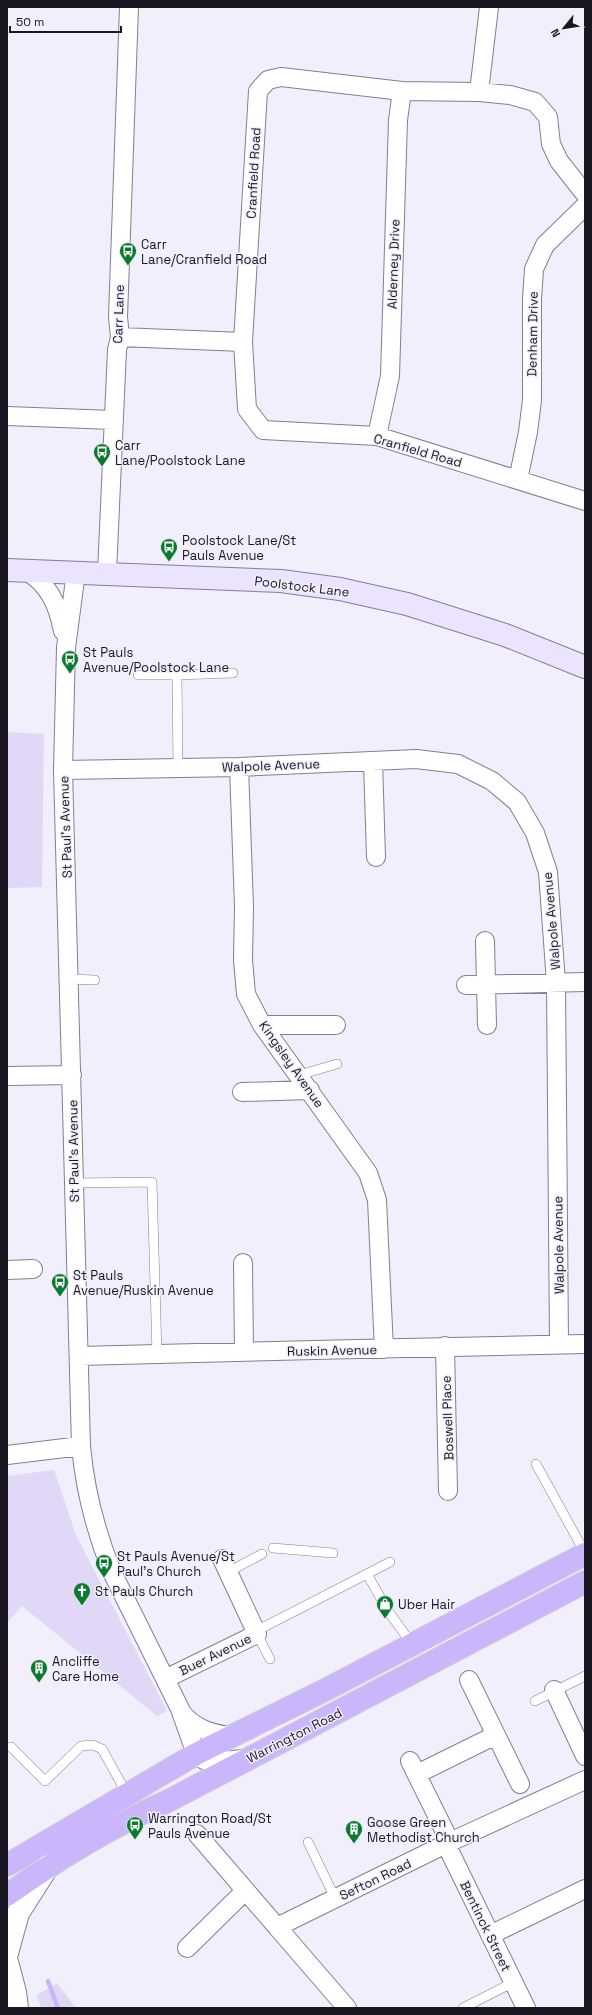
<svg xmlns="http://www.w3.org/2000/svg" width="592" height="2015" viewBox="0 0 592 2015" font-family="'Space Grotesk',sans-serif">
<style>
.green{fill:#e1d8f8}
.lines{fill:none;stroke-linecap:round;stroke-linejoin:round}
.stream{stroke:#cab5fd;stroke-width:4.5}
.service-casing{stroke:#847c98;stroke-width:10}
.minor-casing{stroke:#847c98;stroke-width:20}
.tertiary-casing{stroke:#847c98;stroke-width:24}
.secondary-casing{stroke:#847c98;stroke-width:24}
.trunk-casing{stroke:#d1d1d3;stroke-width:24}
.service{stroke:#fff;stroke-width:9}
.minor{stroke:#fff;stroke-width:18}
.tertiary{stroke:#fff;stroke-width:22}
.secondary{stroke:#ece4fe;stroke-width:22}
.trunk{stroke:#cbb6fb;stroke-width:22}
.labels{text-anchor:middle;stroke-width:3;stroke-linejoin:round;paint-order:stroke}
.street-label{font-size:13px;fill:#1a1722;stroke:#f2effc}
.poi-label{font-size:13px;fill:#1a1722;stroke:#f2effc;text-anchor:start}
</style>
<rect width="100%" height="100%" fill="#f2effc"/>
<path class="green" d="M7,732L44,734L42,887L7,888Z
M54,1470L76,1535L167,1711L157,1716L22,1606L7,1623V1476Z
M57,1983L76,2008H41L37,1995Z"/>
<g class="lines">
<path class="stream" d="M48,1981L58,2008"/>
<g class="service-casing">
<path id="service" d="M138,675H177L233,673
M177,675L178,767
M69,979L95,980
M299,1075L337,1064
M74,1183L152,1182L157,1354
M536,1464L585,1553
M273,1548L333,1553
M228,1572L262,1554
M367,1574L390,1562
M256,1631L367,1574L388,1611L412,1644
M257,1634L270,1659
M535,1701L585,1676
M11,1747L45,1781L81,1746L93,1745L102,1749L127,1794
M308,1842L335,1898
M463,2008L514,1982"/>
</g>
<g class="minor-casing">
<path id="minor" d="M479,92L489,7
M585,194L559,161L551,144L548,117L535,102L510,95L479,92L402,91L281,77L268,80L258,91L243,342L247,409L263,430L377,436L585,501
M120,337L243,342
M7,416L113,420
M377,436L390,376L398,120L402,91
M518,480L528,432L532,400V299L534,269L545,245L585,206
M25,570C49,584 58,605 63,631
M76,572L66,648L63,770L81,1446C85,1490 95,1530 112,1572L180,1709L196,1754L204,1760L214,1762L243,1759
M107,573L117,350L120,337L118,317L129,7
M373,761L376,857
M239,767L244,907L243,960L246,994L262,1025L368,1173L377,1200L384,1349
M63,770L239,767L416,759L458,764L492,781L517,802L535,833L548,872L556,983L559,1344
M485,941L487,1025
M466,985L585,982
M262,1025H336
M7,1076L72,1075
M242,1092L310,1090
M243,1263L244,1352
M7,1270L33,1269
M445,1346L448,1491
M79,1356C248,1352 416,1347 585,1344
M7,1455L81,1446
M165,1679L257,1634L222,1559
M469,1680L520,1784
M554,1690L585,1756
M181,1712C194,1728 209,1733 229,1736
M410,1761L450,1842
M417,1774L496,1735
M197,1834L277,1927L450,1842L585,1780
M446,1844L526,2008
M277,1927L347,2008
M490,1935L585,1889
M187,1948L245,1891"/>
</g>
<g class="tertiary-casing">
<path id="tertiary" d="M7,1953L18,1913L48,1866
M7,1962L15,1992L17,2008"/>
</g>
<g class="secondary-casing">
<path id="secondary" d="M7,570L281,581L340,589L407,604L505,635L585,667"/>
</g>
<g class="trunk-casing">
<path id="trunk" d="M7,1865L196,1754L327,1689L585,1554
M7,1895C61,1857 110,1827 170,1800L585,1582"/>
</g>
<use href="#service" class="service"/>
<use href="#minor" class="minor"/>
<use href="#tertiary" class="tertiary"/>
<use href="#secondary" class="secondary"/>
<use href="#trunk" class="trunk"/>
</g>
<defs>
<g id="bus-pin" transform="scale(0.9)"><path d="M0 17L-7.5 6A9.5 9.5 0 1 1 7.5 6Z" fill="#0b7a2f" stroke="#f2effc"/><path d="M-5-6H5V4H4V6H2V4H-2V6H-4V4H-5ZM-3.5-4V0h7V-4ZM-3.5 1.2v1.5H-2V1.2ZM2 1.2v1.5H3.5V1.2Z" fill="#fff"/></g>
<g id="church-pin" transform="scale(0.9)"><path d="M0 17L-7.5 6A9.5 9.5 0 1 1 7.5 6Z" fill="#0b7a2f" stroke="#f2effc"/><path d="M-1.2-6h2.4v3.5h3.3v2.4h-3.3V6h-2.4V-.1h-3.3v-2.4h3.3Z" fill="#fff"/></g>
<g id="shop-pin" transform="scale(0.9)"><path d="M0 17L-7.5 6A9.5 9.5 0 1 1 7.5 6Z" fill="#0b7a2f" stroke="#f2effc"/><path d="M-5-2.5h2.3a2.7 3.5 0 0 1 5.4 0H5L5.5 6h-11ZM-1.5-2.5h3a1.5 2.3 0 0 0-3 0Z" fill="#fff"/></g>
<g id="building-pin" transform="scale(0.9)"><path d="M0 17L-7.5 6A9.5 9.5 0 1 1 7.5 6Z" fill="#0b7a2f" stroke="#f2effc"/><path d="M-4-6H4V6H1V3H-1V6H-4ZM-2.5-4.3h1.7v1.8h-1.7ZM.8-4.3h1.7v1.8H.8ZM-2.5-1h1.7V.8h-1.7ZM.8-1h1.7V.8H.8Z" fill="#fff"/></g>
</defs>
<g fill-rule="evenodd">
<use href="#bus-pin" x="128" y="251"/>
<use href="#bus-pin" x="102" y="452"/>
<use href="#bus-pin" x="169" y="547"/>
<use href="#bus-pin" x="70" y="659"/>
<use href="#bus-pin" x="60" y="1282"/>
<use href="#bus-pin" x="104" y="1563"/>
<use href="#church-pin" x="82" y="1591"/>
<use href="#shop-pin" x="385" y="1604"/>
<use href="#building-pin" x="39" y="1668"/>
<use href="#bus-pin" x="135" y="1825"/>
<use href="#building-pin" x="354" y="1829"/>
</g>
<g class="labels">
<g class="street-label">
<text transform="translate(253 173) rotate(-87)" y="5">Cranfield Road</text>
<text transform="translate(393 264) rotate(-88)" y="5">Alderney Drive</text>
<text transform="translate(118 314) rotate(-88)" y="5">Carr Lane</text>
<text transform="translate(532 334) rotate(-89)" y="5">Denham Drive</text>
<text transform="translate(418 450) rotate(16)" y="5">Cranfield Road</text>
<text transform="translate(302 586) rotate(7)" y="5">Poolstock Lane</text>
<text transform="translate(271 765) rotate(-2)" y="5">Walpole Avenue</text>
<text transform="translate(65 827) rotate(-92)" y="5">St Paul's Avenue</text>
<text transform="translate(551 921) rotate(-95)" y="5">Walpole Avenue</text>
<text transform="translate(292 1064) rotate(55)" y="5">Kingsley Avenue</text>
<text transform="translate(73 1151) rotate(-91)" y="5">St Paul's Avenue</text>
<text transform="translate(558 1245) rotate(-91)" y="5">Walpole Avenue</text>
<text transform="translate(332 1350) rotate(-1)" y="5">Ruskin Avenue</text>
<text transform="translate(447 1418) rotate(-92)" y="5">Boswell Place</text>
<text transform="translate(215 1654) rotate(-26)" y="5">Buer Avenue</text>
<text transform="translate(294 1735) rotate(-27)" y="5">Warrington Road</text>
<text transform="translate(375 1879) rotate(-26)" y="5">Sefton Road</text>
<text transform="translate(486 1926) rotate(64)" y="5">Bentinck Street</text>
</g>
<g class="poi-label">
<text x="141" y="249">Carr<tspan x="141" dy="15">Lane/Cranfield Road</tspan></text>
<text x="115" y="450">Carr<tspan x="115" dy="15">Lane/Poolstock Lane</tspan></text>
<text x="182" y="545">Poolstock Lane/St<tspan x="182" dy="15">Pauls Avenue</tspan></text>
<text x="83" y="657">St Pauls<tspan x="83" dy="15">Avenue/Poolstock Lane</tspan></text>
<text x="73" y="1280">St Pauls<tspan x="73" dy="15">Avenue/Ruskin Avenue</tspan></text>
<text x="117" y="1561">St Pauls Avenue/St<tspan x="117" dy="15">Paul's Church</tspan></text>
<text x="95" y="1596">St Pauls Church</text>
<text x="398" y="1609">Uber Hair</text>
<text x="52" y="1666">Ancliffe<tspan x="52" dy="15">Care Home</tspan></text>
<text x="148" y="1823">Warrington Road/St<tspan x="148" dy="15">Pauls Avenue</tspan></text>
<text x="367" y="1827">Goose Green<tspan x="367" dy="15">Methodist Church</tspan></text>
</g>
</g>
<rect width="592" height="2015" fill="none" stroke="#1a1722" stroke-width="16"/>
<g transform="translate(564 28) rotate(240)" stroke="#f2effc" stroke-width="3" paint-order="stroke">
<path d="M0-3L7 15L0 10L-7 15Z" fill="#1a1722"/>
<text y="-6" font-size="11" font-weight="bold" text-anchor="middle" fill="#1a1722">N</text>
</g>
<path d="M10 26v6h111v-6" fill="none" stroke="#1a1722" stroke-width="2"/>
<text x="16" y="26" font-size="12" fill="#1a1722" stroke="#f2effc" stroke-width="3" paint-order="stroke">50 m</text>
</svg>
